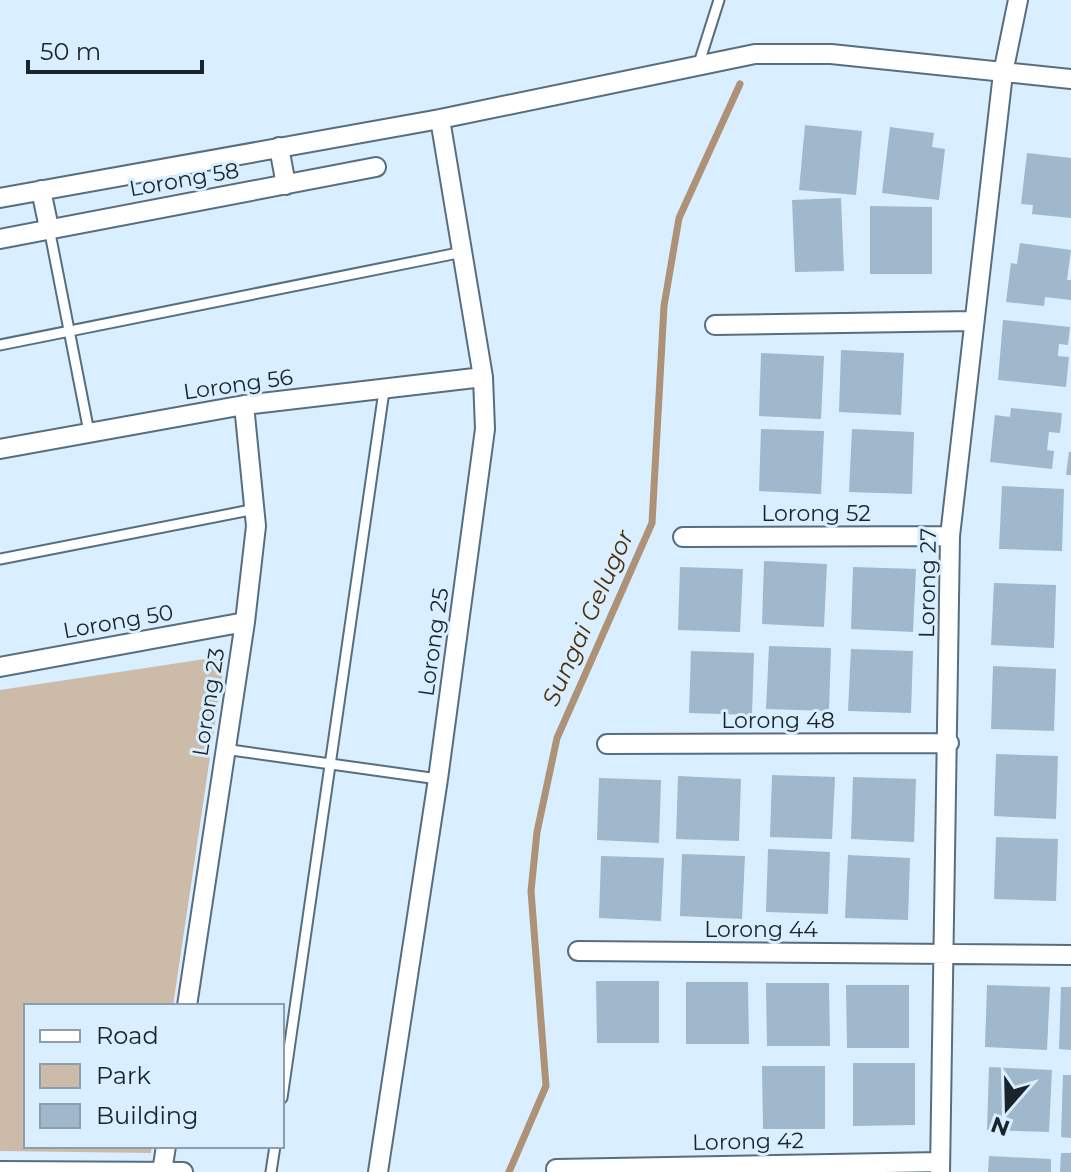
<svg xmlns="http://www.w3.org/2000/svg" width="1071" height="1172" viewBox="0 0 1071 1172" font-family="Montserrat,sans-serif">
<style>
.green{fill:#ccbba9}
.lines{fill:none;stroke-linecap:round;stroke-linejoin:round}
.stream{stroke:#ad9277;stroke-width:7}
.building{fill:#9fb8cc}
.lane-casing{stroke:#576e80;stroke-width:13}
.street-casing{stroke:#576e80;stroke-width:22}
.lane{stroke:#fff;stroke-width:9}
.street{stroke:#fff;stroke-width:18}
.labels{text-anchor:middle;stroke-width:6;stroke-linejoin:round;paint-order:stroke}
.street-label{font-size:22px;fill:#1a242b;stroke:#d9eefe}
.water-label{font-size:24px;font-style:italic;fill:#4c2f0b;stroke:#d9eefe}
</style>
<rect width="100%" height="100%" fill="#d9eefe"/>
<path class="green" d="M225,656L173,1006H26V1146H152L151,1153L0,1151V690Z"/>
<g class="lines">
<path class="stream" d="M509,1172L546,1086L531,891L537,832L557,738L652,523L664,306L679,218L740,84"/>
</g>
<path class="building" d="M805,125L862,131L856,195L799,190Z
M890,127L934,133L932,147L945,149L939,200L882,193Z
M1027,153L1071,158V218L1032,214L1033,205L1021,204Z
M841,198L844,271L795,272L792,200Z
M870,206L932,207V274H870Z
M1020,243L1071,250L1067,280H1071V300L1045,297L1044,306L1006,302L1011,263L1017,264Z
M1003,320L1070,327L1068,345L1059,344L1058,356L1069,357L1066,387L998,380Z
M841,350L904,353L901,415L839,412Z
M761,353L824,356L821,419L759,416Z
M1011,408L1062,413L1060,433L1049,432L1047,450L1054,451L1052,469L990,462L995,415L1010,417Z
M761,429L824,431L821,494L759,491Z
M852,429L914,432L912,494L849,492Z
M1069,452H1071V475H1066Z
M1002,486L1064,489L1062,551L999,549Z
M764,561L827,564L824,627L762,624Z
M680,567L743,569L740,632L678,630Z
M853,567L916,569L913,632L851,629Z
M994,583L1056,585L1054,648L991,645Z
M769,646L831,648L829,711L766,709Z
M851,649L913,651L911,713L848,711Z
M691,651L754,653L752,715L689,713Z
M993,666L1056,669L1054,731L991,729Z
M996,754L1058,756L1056,819L994,816Z
M772,775L835,777L832,839L770,837Z
M678,776L741,779L739,841L676,839Z
M853,777L916,779L914,842L851,839Z
M599,778L661,780L659,843L597,840Z
M996,837L1058,839L1056,901L994,899Z
M768,849L830,852L828,914L766,912Z
M682,854L745,856L742,919L680,916Z
M848,855L910,858L908,920L845,918Z
M601,856L664,858L661,921L599,918Z
M596,981H659V1043H597Z
M686,982H748L749,1044H686Z
M766,983H829L830,1046H767Z
M846,985H909V1048H847Z
M987,985L1050,987L1047,1050L985,1047Z
M1061,987H1071V1050L1059,1049Z
M853,1063H915V1125L853,1126Z
M762,1066H825V1129H763Z
M989,1067L1052,1070L1049,1132L987,1130Z
M1063,1075H1071V1138L1061,1137Z
M1061,1153H1071V1172H1060Z
M989,1156L1051,1159V1172H988Z"/>
<g class="lines">
<g class="lane-casing">
<path id="lane" d="M699,63L719,0
M49,228L89,432
M0,345L463,252
M0,559L256,509
M224,749L438,779
M282,1098L384,391
M271,1172L275,1146"/>
</g>
<g class="street-casing">
<path id="street" d="M279,147L286,185
M41,190L49,228
M0,198L440,119L755,54H831L1071,79
M0,239L376,167
M715,325L974,321
M0,449L244,405L483,377
M683,537L950,536
M0,667L245,622
M607,744L949,743
M578,951L1071,955
M187,1006L245,622L256,526L244,405
M556,1169L940,1162
M0,1171L183,1172
M162,1172L166,1146
M378,1172L438,779L485,429L483,377L440,119
M940,1172L950,536L1003,73L1018,0"/>
</g>
<use href="#lane" class="lane"/>
<use href="#street" class="street"/>
</g>
<g class="labels">
<g class="street-label">
<text transform="translate(184 179) rotate(-10)" y="8">Lorong 58</text>
<text transform="translate(238 384) rotate(-8)" y="8">Lorong 56</text>
<text x="816" y="521">Lorong 52</text>
<text transform="translate(927 583) rotate(-89)" y="8">Lorong 27</text>
<text transform="translate(118 621) rotate(-10)" y="8">Lorong 50</text>
<text transform="translate(433 642) rotate(-82)" y="8">Lorong 25</text>
<text transform="translate(208 702) rotate(-81)" y="8">Lorong 23</text>
<text x="778" y="728">Lorong 48</text>
<text x="761" y="937">Lorong 44</text>
<text transform="translate(748 1141) rotate(-1)" y="8">Lorong 42</text>
</g>
<g class="water-label">
<text transform="translate(588 618) rotate(-66)" y="8">Sungai Gelugor</text>
</g>
</g>
<rect x="24" y="1004" width="260" height="144" fill="#d9eefe" stroke="#8d9daa" stroke-width="2"/>
<rect x="40" y="1030" width="40" height="12" fill="#ffffff" stroke="#8d9daa" stroke-width="2"/>
<text x="96" y="1044" font-size="24" fill="#1a242b">Road</text>
<rect x="40" y="1064" width="40" height="24" fill="#ccbba9" stroke="#8d9daa" stroke-width="2"/>
<text x="96" y="1084" font-size="24" fill="#1a242b">Park</text>
<rect x="40" y="1104" width="40" height="24" fill="#9fb8cc" stroke="#8d9daa" stroke-width="2"/>
<text x="96" y="1124" font-size="24" fill="#1a242b">Building</text>
<g transform="translate(1007 1108) rotate(200)" stroke="#d9eefe" stroke-width="6" paint-order="stroke">
<path d="M0-6L14 30L0 20L-14 30Z" fill="#1a242b"/>
<text y="-12" font-size="22" font-weight="bold" text-anchor="middle" fill="#1a242b">N</text>
</g>
<path d="M28 60v12h174v-12" fill="none" stroke="#1a242b" stroke-width="4"/>
<text x="40" y="60" font-size="24" fill="#1a242b" stroke="#d9eefe" stroke-width="6" paint-order="stroke">50 m</text>
</svg>
